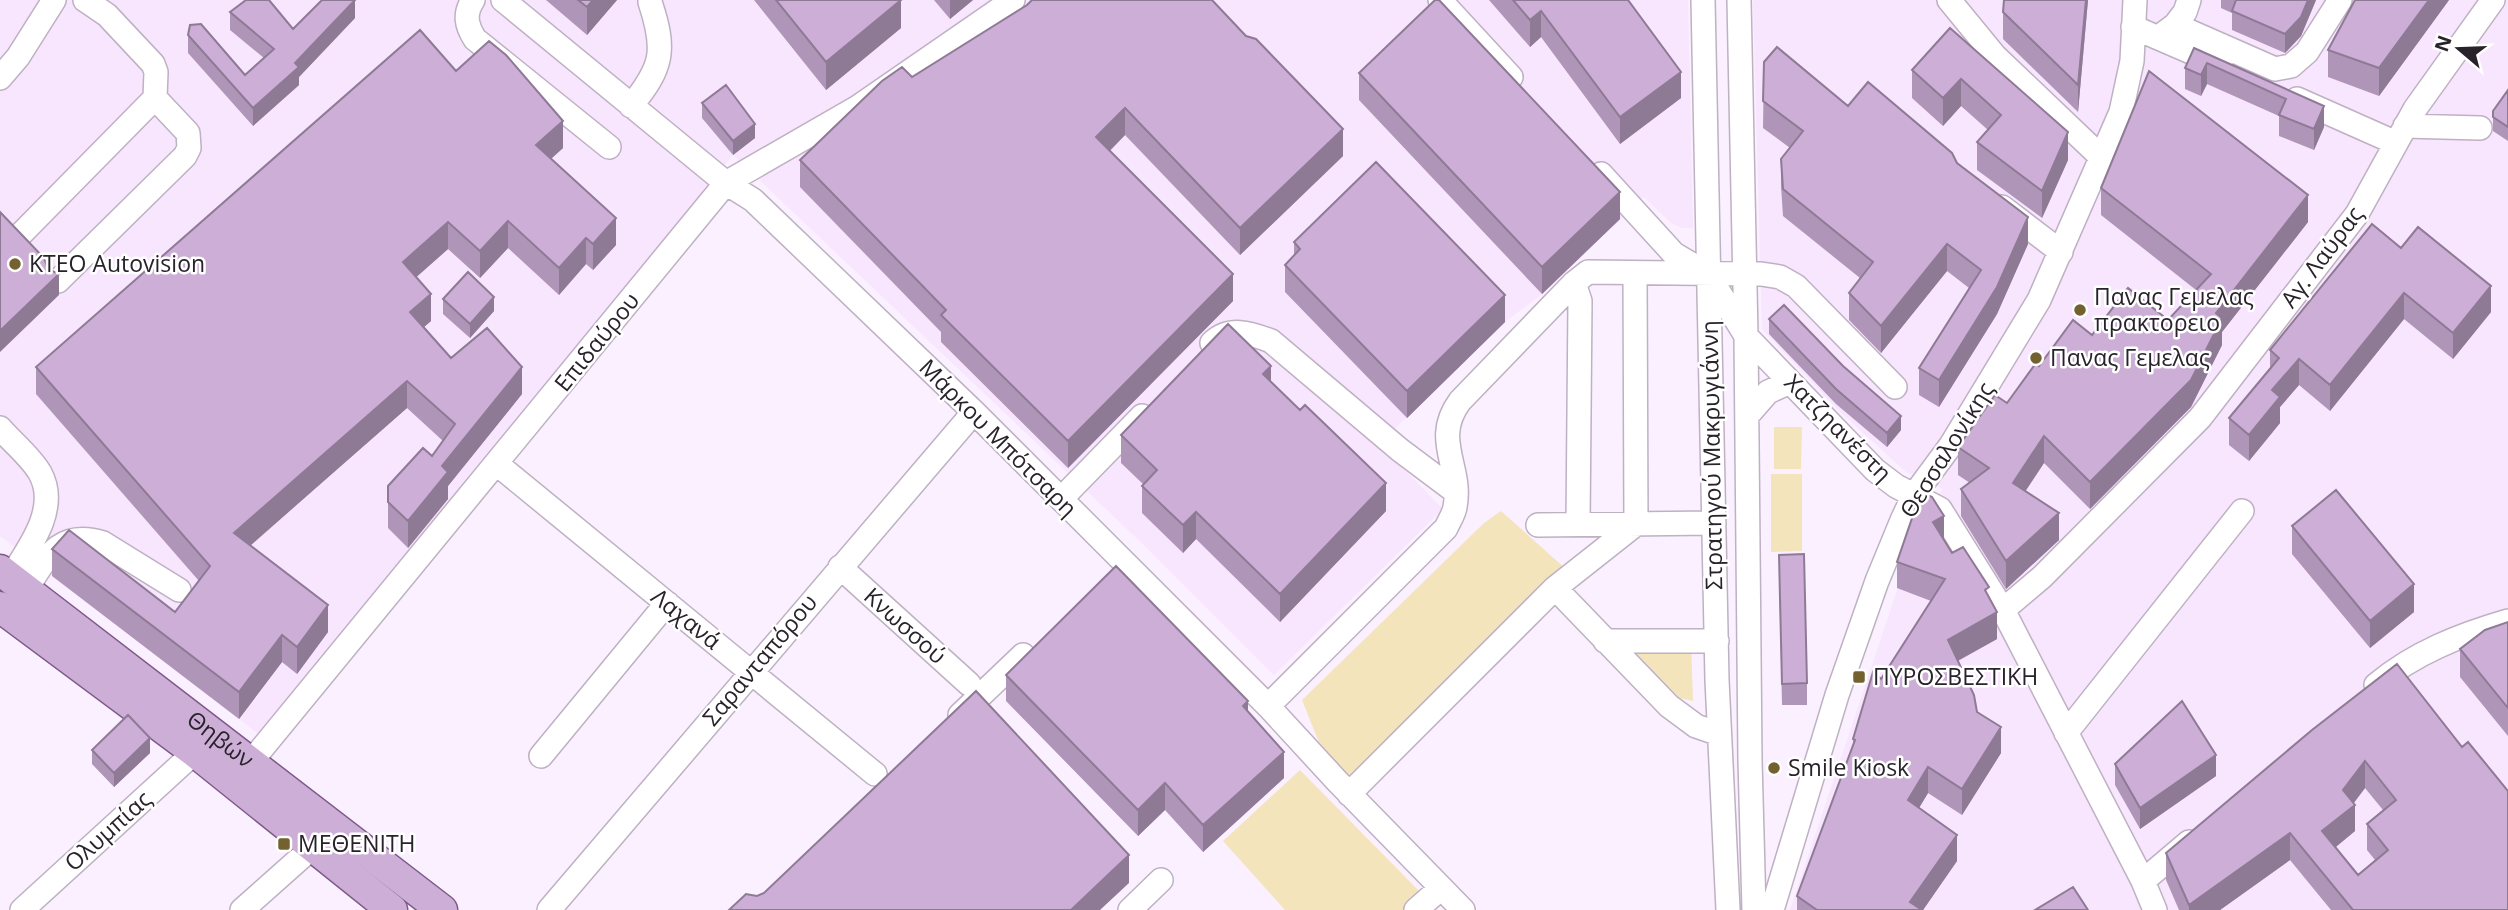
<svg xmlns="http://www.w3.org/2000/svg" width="2508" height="910" viewBox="0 0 2508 910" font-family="'Open Sans',sans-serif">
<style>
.built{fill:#f8e5fe}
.green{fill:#f4e4bb}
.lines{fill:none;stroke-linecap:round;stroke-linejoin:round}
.minor-casing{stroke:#beb1c2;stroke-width:26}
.major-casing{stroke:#7d5a88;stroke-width:33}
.minor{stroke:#fff;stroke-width:23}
.major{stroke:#cdaed6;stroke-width:30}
.wall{fill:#af96b8;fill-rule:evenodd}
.shaded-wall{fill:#8f7a96}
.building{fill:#ccaed6;stroke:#8f7a96;stroke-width:2;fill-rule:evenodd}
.poi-dot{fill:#73612f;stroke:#fff;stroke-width:2.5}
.labels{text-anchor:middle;stroke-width:5;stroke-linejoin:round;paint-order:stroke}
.street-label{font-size:23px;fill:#28232a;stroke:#fff}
.poi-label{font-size:23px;fill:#28232a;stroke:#fff;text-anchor:start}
</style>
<rect width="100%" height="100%" fill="#fbf0ff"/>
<path class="built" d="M0,0H1688L1693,228H1682L1671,223L1644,197L1542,294L1505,322L1379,444L1443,509L1274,675L1147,548L733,155L260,735L0,536Z
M1753,0H2508V910H1790L1921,519L1943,489L1906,472L1837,409L1762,329Z"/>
<path class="green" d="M1774,427H1802L1801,469H1774Z
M1771,474H1802V551L1771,552Z
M1501,511L1567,570L1354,782L1322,750L1302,700L1484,523Z
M1691,640L1693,701L1680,698L1628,648Z
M1300,770L1421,893L1404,910H1285L1223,841Z"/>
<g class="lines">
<g class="minor-casing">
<path id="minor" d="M473,0C464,14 466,25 475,39L609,147
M503,0L726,183L753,200L974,412L1268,706L1337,781L1463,910
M1440,0L1511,77
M1703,0L1717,680L1728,910
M1739,0L1746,336L1750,760L1754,910
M1949,0L1995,56L2101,157
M2175,25L2185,12L2189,0
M2133,27L2221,65
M2159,37L2175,25L2275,69L2291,66L2307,52L2340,0
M0,78L18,57L54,0
M2297,99L2396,143
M631,106C663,67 666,50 650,2
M2405,126L2480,128
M1601,174L1674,254L1708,274L1746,336L1875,470L1896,486L1940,509L2003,610L2143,881L2155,910
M2002,207L2061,252
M21,234L155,98L156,72L153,64L107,15L85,0
M58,281L185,156L189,148L188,133L155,98
M1574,283L1580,301L1578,524
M1212,343C1229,326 1250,333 1271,341L1400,450L1456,492
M1747,416L1768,392L1790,382
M0,428C12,442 31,457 40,473C60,509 28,549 10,578
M497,464L875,774
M1061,499L1142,416
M1538,525L1714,523
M840,567L969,684
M1555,588L1669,706L1696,726L1719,734
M26,590C46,558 59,529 103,543L179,590
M2003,610L2042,577L2200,418L2357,214L2415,109L2493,0
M1605,641H1717
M2376,685C2414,653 2460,635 2508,621
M1268,706L1446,528C1449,521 1454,514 1455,507C1463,467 1431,440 1460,401L1574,283L1588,272L1761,274L1780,277L1796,286L1895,387
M960,715L1023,655
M2066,733L2242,511
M541,756L667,603
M250,763L726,183L858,107L1013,0
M1349,794L1555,588L1636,524L1635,273
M2143,881L2189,842
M22,910L195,752
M242,910L314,846
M549,910L974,412
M1130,910L1161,880
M1416,910L1441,888
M1772,910L1837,695L1877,581L1903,518L1914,495L1951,445L2039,300L2121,112L2132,61L2135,0"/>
</g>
<g class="major-casing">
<g id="major">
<path id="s1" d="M0,570L442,910"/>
<path d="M0,607L195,752L392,910"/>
</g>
</g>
<use href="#minor" class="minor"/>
<use href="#major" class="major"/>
</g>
<path class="wall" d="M546,0H617L587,35Z
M754,0H901V28L826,90Z
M934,0H973L950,19Z
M1489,0H1628L1681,98L1620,144L1541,37L1530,47Z
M2088,0L2078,112L2003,39V12Z
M2221,0H2316L2301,36L2285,53L2232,30V13L2221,8Z
M2449,0L2379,96L2328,77V50Z
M1027,5L1343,156L1240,255L1125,135L1110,151L1233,301L1068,468L941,342V332L800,187V160L912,77Z
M230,12L293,29L355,18L299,77V85L253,126L188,53V35L245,75L264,58L230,30Z
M1950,28L2068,160L2042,218L1977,170V142L1988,130L1961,106L1943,126L1912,98V70Z
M2194,48L2324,106V127L2314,150L2279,136V116L2207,84L2201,96L2185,89V68Z
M1764,62L1957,163L2028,244L1997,314L1939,407L1919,395V368L1969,288L1947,271L1881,353L1849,320V293L1860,278L1783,216L1781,186V159L1790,148L1763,128Z
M456,71L563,148L551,159L616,245L593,270L586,264L559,295L508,248L480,278L448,249L416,277L431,321L424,327L451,358L522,394L448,486V499L408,548L388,528V486L432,456L443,441L407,408L250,545L328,632L297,674L282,662L239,719L52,576V549L175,612L199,581L36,394V367Z
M1359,73L1620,219L1542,294L1359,100Z
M2508,90V141L2493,131V111Z
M702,103L755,138L733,155L702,118Z
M2101,188L2308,222L2222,332V345L2191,407L2090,509L2044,463L2025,491L2059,540L2006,589L1961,516V489L1970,483L1958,475V447L2007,403L2039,366L2092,335L2168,320L2196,290L2101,215Z
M1294,242L1505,322L1407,418L1285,292V265L1294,256Z
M2401,248L2491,312L2453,359L2404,319L2330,411L2299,385L2280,407V423L2249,461L2229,445V418L2270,369V350Z
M443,299L494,311L470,338L443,314Z
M1769,319L1901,430L1887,447L1836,404L1769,334Z
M1271,381L1386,511L1280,622L1196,539L1183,553L1142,513V486L1143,484L1121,463V435Z
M2292,526L2414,612L2370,648L2292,554Z
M1944,540L1952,553L1989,596L1997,639L1958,661L1977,712L2001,753L1962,815L1928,793L1919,808L1957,861L1923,910H1797V896L1853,744V739L1881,679L1931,601L1897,588V562Z
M1779,576L1807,683V705H1782Z
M2508,622V736L2460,677V649Z
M2397,664L2508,910H2331L2290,860L2220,910H2179L2166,880V853ZM2365,788L2383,810L2367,824V850L2375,860L2358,875L2336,847L2355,831L2354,803Z
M1006,675L1248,711L1284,778L1203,852L1165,810L1138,836L1006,701Z
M92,750L150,753L114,787L92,764Z
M2115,764L2216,776L2140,829L2115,785Z"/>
<path class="shaded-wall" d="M355,0V18L299,77V85L253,126V108Z
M593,0H617L587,35V7Z
M901,0V28L826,90V62Z
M950,0H973L950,19Z
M2086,0H2088L2078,112V85Z
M2308,0H2316L2301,36L2285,53V34Z
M2429,0H2449L2379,96V68Z
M1541,11V37L1530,47V20Z
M2207,63V84L2201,96V75Z
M1681,72V98L1620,144V117Z
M1961,79V106L1943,126V98Z
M2324,106V127L2314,150V129Z
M1125,108V135L1096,164V137Z
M563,121V148L536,172V145Z
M755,124V138L733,155V141Z
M1343,129V156L1240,255V228Z
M2068,132V160L2042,218V191Z
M1620,192V219L1542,294V267Z
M2308,195V222L2222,332V345L2191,407L2090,509V482L2216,313Z
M2028,217V244L1997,314L1939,407V380Z
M616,218V245L593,270V244Z
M508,221V248L480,278V251Z
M448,222V249L403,289V262Z
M586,238V264L559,295V268Z
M1947,244V271L1881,353V326Z
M59,274V295L0,352V331Z
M1233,274V301L1068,468V441Z
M2491,286V312L2453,359V333Z
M2404,293V319L2330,411V385Z
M431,294V321L410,339V312Z
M1505,295V322L1407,418V391Z
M494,297V311L470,338V324Z
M2299,359V385L2280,407V423L2249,461V435L2272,390Z
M1271,366V393L1263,374Z
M522,367V394L448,486V499L408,548V521L442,466Z
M407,381V408L234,560V533Z
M1901,416V430L1887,447V433Z
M2044,436V463L2013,510V483Z
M1386,483V511L1280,622V594Z
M1196,512V539L1183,553V525Z
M2059,513V540L2006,589V561Z
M1944,516V542L1933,522Z
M2414,584V612L2370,648V621Z
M328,605V632L297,674V647Z
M1997,612V639L1948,666V640Z
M282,635V662L239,719V692Z
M1248,701V727L1243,706Z
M2001,727V753L1962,815V789Z
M150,738V753L114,787V773Z
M1284,752V778L1203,852V825Z
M2216,755V776L2140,829V808Z
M2365,761V788L2348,810L2355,805V831L2322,858V831L2343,790Z
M1928,767V793L1908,826V800Z
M1165,783V810L1138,836V810Z
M2290,833V860L2220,910H2189V905Z
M1957,835V861L1923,910H1910V902Z
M1129,855V883L1100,910H1071Z"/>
<path class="building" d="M246,0H269L293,29L322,0H355L295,63L299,67L253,108L188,35L190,25L201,24L245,75L274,49L230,12Z
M578,0H593L587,7Z
M776,0H901L826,62Z
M1032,0H1212L1246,36L1256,39L1343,129L1240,228L1125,108L1096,137L1233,274L1068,441L941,315L946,310L800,160L882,81L902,67L912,77L1027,5Z
M1435,0H1439L1620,192L1542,267L1359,73Z
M1513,0H1628L1681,72L1620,117L1541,11L1530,20Z
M2004,0H2086L2078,85L2003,12Z
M2236,0H2308L2301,17L2285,34L2232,11Z
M2355,0H2429L2379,68L2328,50Z
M1950,28L2068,132L2042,191L1977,142L2001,115L1961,79L1943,98L1912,70Z
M420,30L456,71L489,41L506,55L563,121L536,145L616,218L593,244L586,238L559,268L508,221L480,251L448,222L403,262L431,294L410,312L451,358L487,328L522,367L442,466L448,472L408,521L388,502V486L423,448L432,456L455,424L407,381L234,533L328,605L297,647L282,635L239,692L52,549L69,530L175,612L210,566L36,367Z
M1777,47L1848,106L1868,82L1952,153L1957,163L2028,217L1997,287L1939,380L1919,368L1981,270L1947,244L1881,326L1849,293L1873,262L1783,189L1781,159L1803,131L1763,101L1764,62Z
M2194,48L2324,106L2314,129L2279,115L2286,99L2207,63L2201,75L2185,68Z
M2149,71L2308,195L2216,313L2222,318L2191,380L2090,482L2044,436L2013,483L2059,513L2006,561L1961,489L1989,468L1958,447L1995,395L2007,403L2036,363L2039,366L2073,320L2092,335L2128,288L2168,320L2211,274L2101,188Z
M726,85L755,124L733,141L702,103Z
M2508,90V127L2493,117V111Z
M1376,162L1505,295L1407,391L1285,265L1300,249L1294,242Z
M0,212L44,258L48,269L59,274L0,331Z
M2372,224L2401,248L2418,227L2491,286L2453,333L2404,293L2330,385L2299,359L2272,390L2280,397L2249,435L2229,418L2279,358L2270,350Z
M468,272L494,297L470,324L443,299Z
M1784,305L1843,366L1901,416L1887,433L1836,389L1769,319Z
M1228,324L1271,366L1263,374L1300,410L1305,405L1386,483L1280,594L1196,512L1183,525L1142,486L1157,470L1121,435Z
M2336,490L2414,584L2370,621L2292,526Z
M1921,492L1932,497L1944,516L1933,522L1952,553L1963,547L1989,587L1985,590L1997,612L1948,640L1974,695L1977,712L2001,727L1962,789L1928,767L1908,800L1957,835L1910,902L1922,910H1817L1797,896L1855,740L1853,739L1873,672L1881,679L1945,579L1897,562Z
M1804,554L1807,683L1782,684L1779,555Z
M1116,566L1248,701L1243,706L1284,752L1203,825L1165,783L1138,810L1006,675Z
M2508,622V708L2460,649L2485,630Z
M2397,664L2462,747L2468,742L2508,791V910H2353L2290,833L2189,905L2166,853L2312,730ZM2365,761L2396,800L2367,824L2388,850L2358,875L2322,831L2355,805L2343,790Z
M976,691L1129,855L1071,910H729L746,894L757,896L764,893Z
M2182,701L2216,755L2140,808L2115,764Z
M128,715L150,738L114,773L92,750Z
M2073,887L2088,910H2035Z"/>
<g class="poi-dot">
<circle cx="15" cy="264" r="7"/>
<circle cx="2080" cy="310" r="7"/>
<circle cx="2036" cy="358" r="7"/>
<rect x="1852" y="670" width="14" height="14" rx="3.5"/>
<circle cx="1774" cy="768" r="7"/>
<rect x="277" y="837" width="14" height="14" rx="3.5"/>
</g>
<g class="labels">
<g class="street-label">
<text transform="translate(2322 257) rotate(-53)" y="8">Αγ. Λαύρας</text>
<text transform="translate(597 342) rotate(-51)" y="8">Επιδαύρου</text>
<text transform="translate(1838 428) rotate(45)" y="8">Χατζηανέστη</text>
<text transform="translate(998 438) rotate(45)" y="8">Μάρκου Μπότσαρη</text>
<text transform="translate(1947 450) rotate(-58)" y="8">Θεσσαλονίκης</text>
<text transform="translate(1712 455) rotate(-91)" y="8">Στρατηγού Μακρυγιάννη</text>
<text transform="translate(686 619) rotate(39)" y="8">Λαχανά</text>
<text transform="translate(905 626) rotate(42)" y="8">Κνωσσού</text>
<text transform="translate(760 660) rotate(-50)" y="8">Σαρανταπόρου</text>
<text dy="8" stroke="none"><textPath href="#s1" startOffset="278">Θηβών</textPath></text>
<text transform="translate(108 831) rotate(-42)" y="8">Ολυμπίας</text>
</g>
<g class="poi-label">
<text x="29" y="272">ΚΤΕΟ Autovision</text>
<text x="2094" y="305">Πανας Γεμελας<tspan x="2094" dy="26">πρακτορειο</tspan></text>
<text x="2050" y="366">Πανας Γεμελας</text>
<text x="1873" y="685">ΠΥΡΟΣΒΕΣΤΙΚΗ</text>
<text x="1788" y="776">Smile Kiosk</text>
<text x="298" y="852">ΜΕΘΕΝΙΤΗ</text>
</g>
</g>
<g transform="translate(2459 49) rotate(289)" stroke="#ffffff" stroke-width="5" paint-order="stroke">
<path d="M0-5L12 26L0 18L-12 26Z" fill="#28232a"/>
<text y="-10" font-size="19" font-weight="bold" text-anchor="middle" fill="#28232a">N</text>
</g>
</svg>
